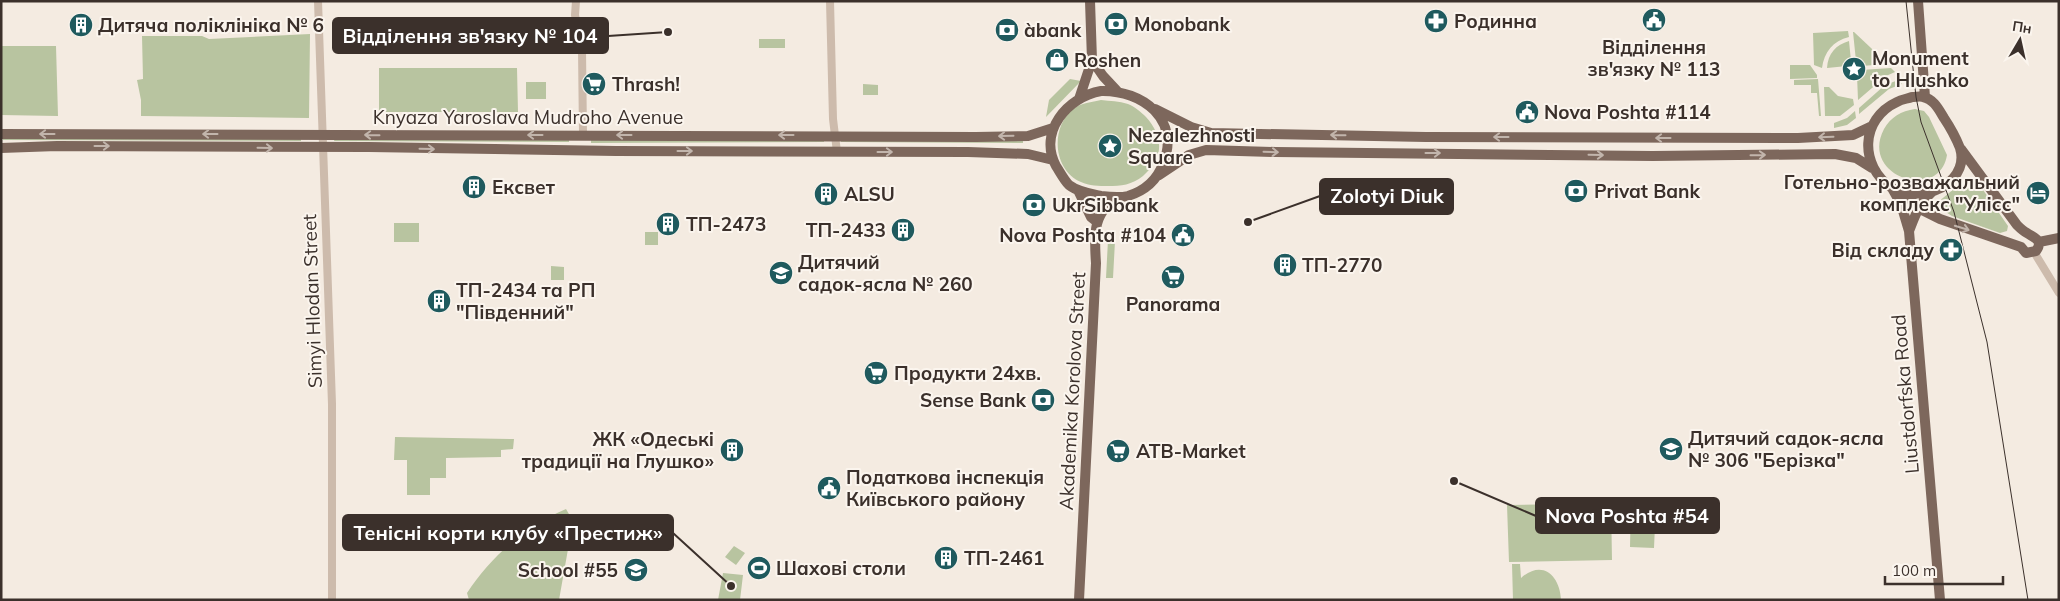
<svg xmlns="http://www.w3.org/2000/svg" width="2060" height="601" viewBox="0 0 2060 601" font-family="Mulish,sans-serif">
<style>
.green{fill:#b8c4a0}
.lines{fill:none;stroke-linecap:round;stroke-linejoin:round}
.minor{stroke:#cdbbac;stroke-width:8}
.major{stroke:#7d675c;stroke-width:10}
.tram{stroke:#3b302b;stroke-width:1}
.oneway{stroke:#c2b5ac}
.labels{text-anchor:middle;stroke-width:4;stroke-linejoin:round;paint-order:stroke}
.poi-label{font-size:19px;font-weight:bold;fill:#3b302b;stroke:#fbf5ee;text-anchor:start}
.street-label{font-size:19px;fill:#3b302b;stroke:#fbf5ee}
.leader{fill:none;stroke:#3b302b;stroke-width:2}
.callout-dot{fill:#3b302b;stroke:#fbf5ee;stroke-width:2}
.callout{fill:#3b302b;stroke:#3b302b;stroke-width:2}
.callout-label{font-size:20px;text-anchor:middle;font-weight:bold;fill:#fff}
</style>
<rect width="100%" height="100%" fill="#f4ebe1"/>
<path class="green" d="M1848,31L1849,37C1833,41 1824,52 1822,68L1814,65L1813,33Z
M1853,32H1854L1888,64L1861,66L1856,61Z
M310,34L309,118L141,116V100L137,80L143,79L142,36H202L209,39Z
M759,39H785V48H759Z
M1849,41L1851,61L1847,66L1827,68C1828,53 1836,45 1849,41Z
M1,46H56L58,116L1,115Z
M1790,65H1810L1817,75V78L1790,79Z
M379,68H517L518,112H379Z
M1891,68L1895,72L1886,76L1858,100L1857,75L1860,74L1861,70Z
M1070,79L1081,81L1046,117L1049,100Z
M1818,79L1821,116H1819L1817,93H1811V85H1794V80Z
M1901,79L1902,84L1889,89L1859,114V108L1885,85Z
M526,82H546V99H526Z
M863,84L878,85V95H863Z
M1824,87H1829L1838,96L1853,99L1854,105L1840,116H1825Z
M1101,100C1110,101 1119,101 1128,104C1134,106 1141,112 1146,117C1164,137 1164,158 1143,176C1132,185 1121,186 1108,186C1099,186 1089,186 1081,182C1053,170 1050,128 1073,109C1081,103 1092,102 1101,100Z
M1915,109L1924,111L1929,117L1947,155C1939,203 1859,176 1884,129C1891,117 1901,111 1915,109Z
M1855,111L1856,118L1847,125L1834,128V123L1847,118Z
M3,137L301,138V141L3,140Z
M335,138L569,139V142L334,141Z
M591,139H824V142L591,143Z
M841,139H1023V143L841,142Z
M1965,183L1979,184L2008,226L2007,231L2000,233L1952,216L1938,207V202L1960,184Z
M394,223H419V242H394Z
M645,232H658V245H645Z
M1108,240L1115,241L1113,278H1106Z
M551,266L564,267V280H551Z
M395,437L514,439L513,449L501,450V457L446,458V478H430V495H407V460H394Z
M1631,502L1656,503L1654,548L1630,547Z
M1611,503L1612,560L1509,562L1507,505Z
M566,509L573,521L559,600H469L467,593C491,556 526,526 566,509Z
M734,546L745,553L736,565L725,557Z
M755,558L768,573L762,577L749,562Z
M1512,564H1520L1521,578C1542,559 1560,575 1561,600H1513Z
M723,573L743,575L740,600H718Z"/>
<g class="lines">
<path class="minor" d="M318,1L332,404V600
M576,1L575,15L582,50L583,135
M830,1L833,119L837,152
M2034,252L2059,293"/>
<path class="major" d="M1918,1L1925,97
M1092,60L1103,76L1117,91
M1101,91C1143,90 1181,120 1163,164C1157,180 1144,191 1128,196C1120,198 1110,197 1101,196C1091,194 1078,192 1069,185C1064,180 1060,172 1056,166C1038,132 1067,97 1101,91Z
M1912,97C1916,97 1920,96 1923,97C1934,99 1939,110 1944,118C1950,127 1956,138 1960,148C1967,171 1947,190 1925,193C1914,194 1903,194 1892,188C1859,166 1860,119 1897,102C1902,99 1907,99 1912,97Z
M1079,99L1092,60L1090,1
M1155,109L1191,127L1211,133L1426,137L1798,138L1853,135L1872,126
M1,134L976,137L1028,136L1053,128
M1,148L57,146L369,147L616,151L968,152L1028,154L1053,160
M1159,175L1189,155L1206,150L1276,152L1653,156L1835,154L1856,158L1872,168
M1892,188L1901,204L1909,231L1940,600
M1078,190L1091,217L1096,221
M1905,193L1918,208L1940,219L2021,247L2026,253L2036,251C2044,240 2034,238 2027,233C2023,231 2020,228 2017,225L1961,149
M1909,231C1915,216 1919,203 1932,192
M2039,242L2059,238
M1079,600L1096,263C1094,236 1092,208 1122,197"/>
<path class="tram" d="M1906,1L1916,97L1921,122L1954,212L1987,342L2028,600"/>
</g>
<defs><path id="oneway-shaft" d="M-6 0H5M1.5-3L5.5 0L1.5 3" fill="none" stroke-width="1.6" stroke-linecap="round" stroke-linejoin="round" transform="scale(1.25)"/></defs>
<g class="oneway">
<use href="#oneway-shaft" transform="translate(47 134) rotate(180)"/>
<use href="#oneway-shaft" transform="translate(210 134) rotate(-180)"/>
<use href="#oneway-shaft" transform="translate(372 135) rotate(-179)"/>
<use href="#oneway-shaft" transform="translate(535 135) rotate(-180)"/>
<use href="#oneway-shaft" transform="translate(624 135) rotate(-180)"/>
<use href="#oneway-shaft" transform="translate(786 135) rotate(180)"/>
<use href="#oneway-shaft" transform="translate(1338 135) rotate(-179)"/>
<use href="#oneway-shaft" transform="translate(1006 136) rotate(179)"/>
<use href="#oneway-shaft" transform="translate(1501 137) rotate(-180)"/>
<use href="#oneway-shaft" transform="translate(1826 137) rotate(178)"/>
<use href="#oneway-shaft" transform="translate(1663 138) rotate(180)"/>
<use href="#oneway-shaft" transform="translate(102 146)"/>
<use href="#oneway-shaft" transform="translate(265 148) rotate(1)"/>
<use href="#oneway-shaft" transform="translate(427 149) rotate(1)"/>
<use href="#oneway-shaft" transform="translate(685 151)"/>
<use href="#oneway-shaft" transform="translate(885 152)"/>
<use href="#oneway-shaft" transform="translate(1271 152) rotate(2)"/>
<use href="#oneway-shaft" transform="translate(1433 153)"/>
<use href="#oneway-shaft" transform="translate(1596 155) rotate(1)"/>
<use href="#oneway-shaft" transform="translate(1758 155) rotate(-1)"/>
<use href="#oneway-shaft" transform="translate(1962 228) rotate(17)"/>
</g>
<defs>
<g id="civic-disc" transform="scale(1.25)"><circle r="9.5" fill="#1f5a5e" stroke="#fbf5ee"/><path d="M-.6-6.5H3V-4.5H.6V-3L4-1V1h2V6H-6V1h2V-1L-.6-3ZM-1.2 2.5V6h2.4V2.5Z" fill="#fff"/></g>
<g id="pharmacy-disc" transform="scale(1.25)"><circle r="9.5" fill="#1f5a5e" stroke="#fbf5ee"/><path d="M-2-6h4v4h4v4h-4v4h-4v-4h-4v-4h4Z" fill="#fff"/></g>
<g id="bank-disc" transform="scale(1.25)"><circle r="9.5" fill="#1f5a5e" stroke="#fbf5ee"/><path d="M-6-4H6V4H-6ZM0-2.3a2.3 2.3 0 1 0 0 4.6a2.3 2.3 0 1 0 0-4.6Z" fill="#fff"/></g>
<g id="building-disc" transform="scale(1.25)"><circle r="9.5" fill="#1f5a5e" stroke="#fbf5ee"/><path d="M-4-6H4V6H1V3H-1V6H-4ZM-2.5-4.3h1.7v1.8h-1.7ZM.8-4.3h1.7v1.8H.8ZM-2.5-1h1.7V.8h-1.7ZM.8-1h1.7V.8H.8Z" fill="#fff"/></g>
<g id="shop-disc" transform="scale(1.25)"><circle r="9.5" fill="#1f5a5e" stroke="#fbf5ee"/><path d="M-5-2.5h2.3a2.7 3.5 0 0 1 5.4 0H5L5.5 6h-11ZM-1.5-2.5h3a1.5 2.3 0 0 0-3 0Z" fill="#fff"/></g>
<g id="sight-disc" transform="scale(1.25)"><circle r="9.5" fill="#1f5a5e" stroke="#fbf5ee"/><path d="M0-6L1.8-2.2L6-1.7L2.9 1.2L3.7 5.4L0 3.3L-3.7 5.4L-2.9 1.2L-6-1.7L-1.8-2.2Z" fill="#fff"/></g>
<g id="supermarket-disc" transform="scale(1.25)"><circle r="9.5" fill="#1f5a5e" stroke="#fbf5ee"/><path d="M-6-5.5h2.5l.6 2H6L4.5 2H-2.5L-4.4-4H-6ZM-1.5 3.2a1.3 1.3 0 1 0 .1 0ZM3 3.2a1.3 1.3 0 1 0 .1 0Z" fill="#fff"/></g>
<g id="hotel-disc" transform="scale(1.25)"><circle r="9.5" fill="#1f5a5e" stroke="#fbf5ee"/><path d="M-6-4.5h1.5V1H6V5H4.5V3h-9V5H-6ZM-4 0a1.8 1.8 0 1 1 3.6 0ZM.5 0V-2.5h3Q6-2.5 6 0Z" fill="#fff"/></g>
<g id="school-disc" transform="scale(1.25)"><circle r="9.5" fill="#1f5a5e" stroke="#fbf5ee"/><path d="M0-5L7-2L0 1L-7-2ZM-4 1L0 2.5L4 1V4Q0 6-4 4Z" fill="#fff"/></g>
<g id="stadium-disc" transform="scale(1.25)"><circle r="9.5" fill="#1f5a5e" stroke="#fbf5ee"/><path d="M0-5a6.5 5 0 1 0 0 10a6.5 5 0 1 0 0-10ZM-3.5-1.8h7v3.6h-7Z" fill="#fff"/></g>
</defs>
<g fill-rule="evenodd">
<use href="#civic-disc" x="1654" y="20"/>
<use href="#pharmacy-disc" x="1436" y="21"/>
<use href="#bank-disc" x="1116" y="24"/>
<use href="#building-disc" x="81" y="25"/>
<use href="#bank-disc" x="1007" y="30"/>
<use href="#shop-disc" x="1057" y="60"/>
<use href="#sight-disc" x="1854" y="69"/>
<use href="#supermarket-disc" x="594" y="84"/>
<use href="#civic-disc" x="1527" y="112"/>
<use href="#sight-disc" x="1110" y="146"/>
<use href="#building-disc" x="474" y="187"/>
<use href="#bank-disc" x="1576" y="191"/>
<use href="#hotel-disc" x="2038" y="193"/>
<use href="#building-disc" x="826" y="194"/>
<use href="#bank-disc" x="1034" y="205"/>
<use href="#building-disc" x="668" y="224"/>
<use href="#building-disc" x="903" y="230"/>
<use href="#civic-disc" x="1183" y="235"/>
<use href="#pharmacy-disc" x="1951" y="250"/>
<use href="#building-disc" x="1285" y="265"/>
<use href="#school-disc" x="781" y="273"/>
<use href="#supermarket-disc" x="1173" y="277"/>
<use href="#building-disc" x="439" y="301"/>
<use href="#supermarket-disc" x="876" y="373"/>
<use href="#bank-disc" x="1043" y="400"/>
<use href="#school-disc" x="1671" y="449"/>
<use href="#building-disc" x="732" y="450"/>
<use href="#supermarket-disc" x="1118" y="451"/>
<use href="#civic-disc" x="829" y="488"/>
<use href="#building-disc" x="946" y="558"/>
<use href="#stadium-disc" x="759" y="568"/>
<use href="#school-disc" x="636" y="570"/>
</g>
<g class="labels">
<g class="poi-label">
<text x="1454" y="28">Родинна</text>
<text x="1134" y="31">Monobank</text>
<text x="98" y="32">Дитяча поліклініка № 6</text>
<text x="1024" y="37">àbank</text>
<text x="1654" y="54" text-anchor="middle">Відділення<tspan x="1654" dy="22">зв'язку № 113</tspan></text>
<text x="1872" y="65">Monument<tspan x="1872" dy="22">to Hlushko</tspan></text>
<text x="1074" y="67">Roshen</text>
<text x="612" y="91">Thrash!</text>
<text x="1544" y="119">Nova Poshta #114</text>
<text x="1128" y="142">Nezalezhnosti<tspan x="1128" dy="22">Square</tspan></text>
<text x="2020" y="189" text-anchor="end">Готельно-розважальний<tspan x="2020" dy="22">комплекс "Улісс"</tspan></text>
<text x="492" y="194">Ексвет</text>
<text x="1594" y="198">Privat Bank</text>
<text x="844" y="201">ALSU</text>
<text x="1052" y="212">UkrSibbank</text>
<text x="686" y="231">ТП-2473</text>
<text x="886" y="237" text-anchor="end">ТП-2433</text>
<text x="1166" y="242" text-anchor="end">Nova Poshta #104</text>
<text x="1934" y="257" text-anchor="end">Від складу</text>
<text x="798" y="269">Дитячий<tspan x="798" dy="22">садок-ясла № 260</tspan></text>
<text x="1302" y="272">ТП-2770</text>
<text x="456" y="297">ТП-2434 та РП<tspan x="456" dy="22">"Південний"</tspan></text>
<text x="1173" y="311" text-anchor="middle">Panorama</text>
<text x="894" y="380">Продукти 24хв.</text>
<text x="1026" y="407" text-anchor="end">Sense Bank</text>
<text x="1688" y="445">Дитячий садок-ясла<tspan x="1688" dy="22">№ 306 "Берізка"</tspan></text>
<text x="714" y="446" text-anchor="end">ЖК «Одеські<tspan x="714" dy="22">традиції на Глушко»</tspan></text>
<text x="1136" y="458">ATB-Market</text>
<text x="846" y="484">Податкова інспекція<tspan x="846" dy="22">Київського району</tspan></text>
<text x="964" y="565">ТП-2461</text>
<text x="776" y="575">Шахові столи</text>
<text x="618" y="577" text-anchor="end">School #55</text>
</g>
<g class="street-label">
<text x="528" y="124">Knyaza Yaroslava Mudroho Avenue</text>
<text transform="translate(312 301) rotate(-92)" y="7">Simyi Hlodan Street</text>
<text transform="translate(1072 391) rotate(-87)" y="7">Akademika Korolova Street</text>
<text transform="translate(1905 394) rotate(-95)" y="7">Liustdorfska Road</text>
</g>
</g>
<path class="leader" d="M668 32L608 36M1248 222L1320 196M1454 481L1536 516M731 586L673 533"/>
<g class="callout-dot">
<circle cx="668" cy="32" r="5"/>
<circle cx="1248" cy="222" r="5"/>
<circle cx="1454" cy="481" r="5"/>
<circle cx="731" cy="586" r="5"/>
</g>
<g class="callout">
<rect x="333" y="18" width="275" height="35" rx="5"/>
<rect x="1320" y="179" width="133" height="35" rx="5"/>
<rect x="1536" y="498" width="183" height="35" rx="5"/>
<rect x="343" y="515" width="330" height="35" rx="5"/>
</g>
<g class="callout-label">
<text x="470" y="43">Відділення зв'язку № 104</text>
<text x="1387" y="203">Zolotyi Diuk</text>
<text x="1627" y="523">Nova Poshta #54</text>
<text x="508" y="540">Тенісні корти клубу «Престиж»</text>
</g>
<rect width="2060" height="601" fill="none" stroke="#3b302b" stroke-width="5"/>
<g transform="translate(2020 40) rotate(9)" stroke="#fbf5ee" stroke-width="4" paint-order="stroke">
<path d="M0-4L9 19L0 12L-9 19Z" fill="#3b302b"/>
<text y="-8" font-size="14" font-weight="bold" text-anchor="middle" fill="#3b302b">Пн</text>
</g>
<path d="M1885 576v8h118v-8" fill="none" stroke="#3b302b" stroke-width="2.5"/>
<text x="1892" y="576" font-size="15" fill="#3b302b" stroke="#fbf5ee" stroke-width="4" paint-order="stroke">100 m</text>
</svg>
